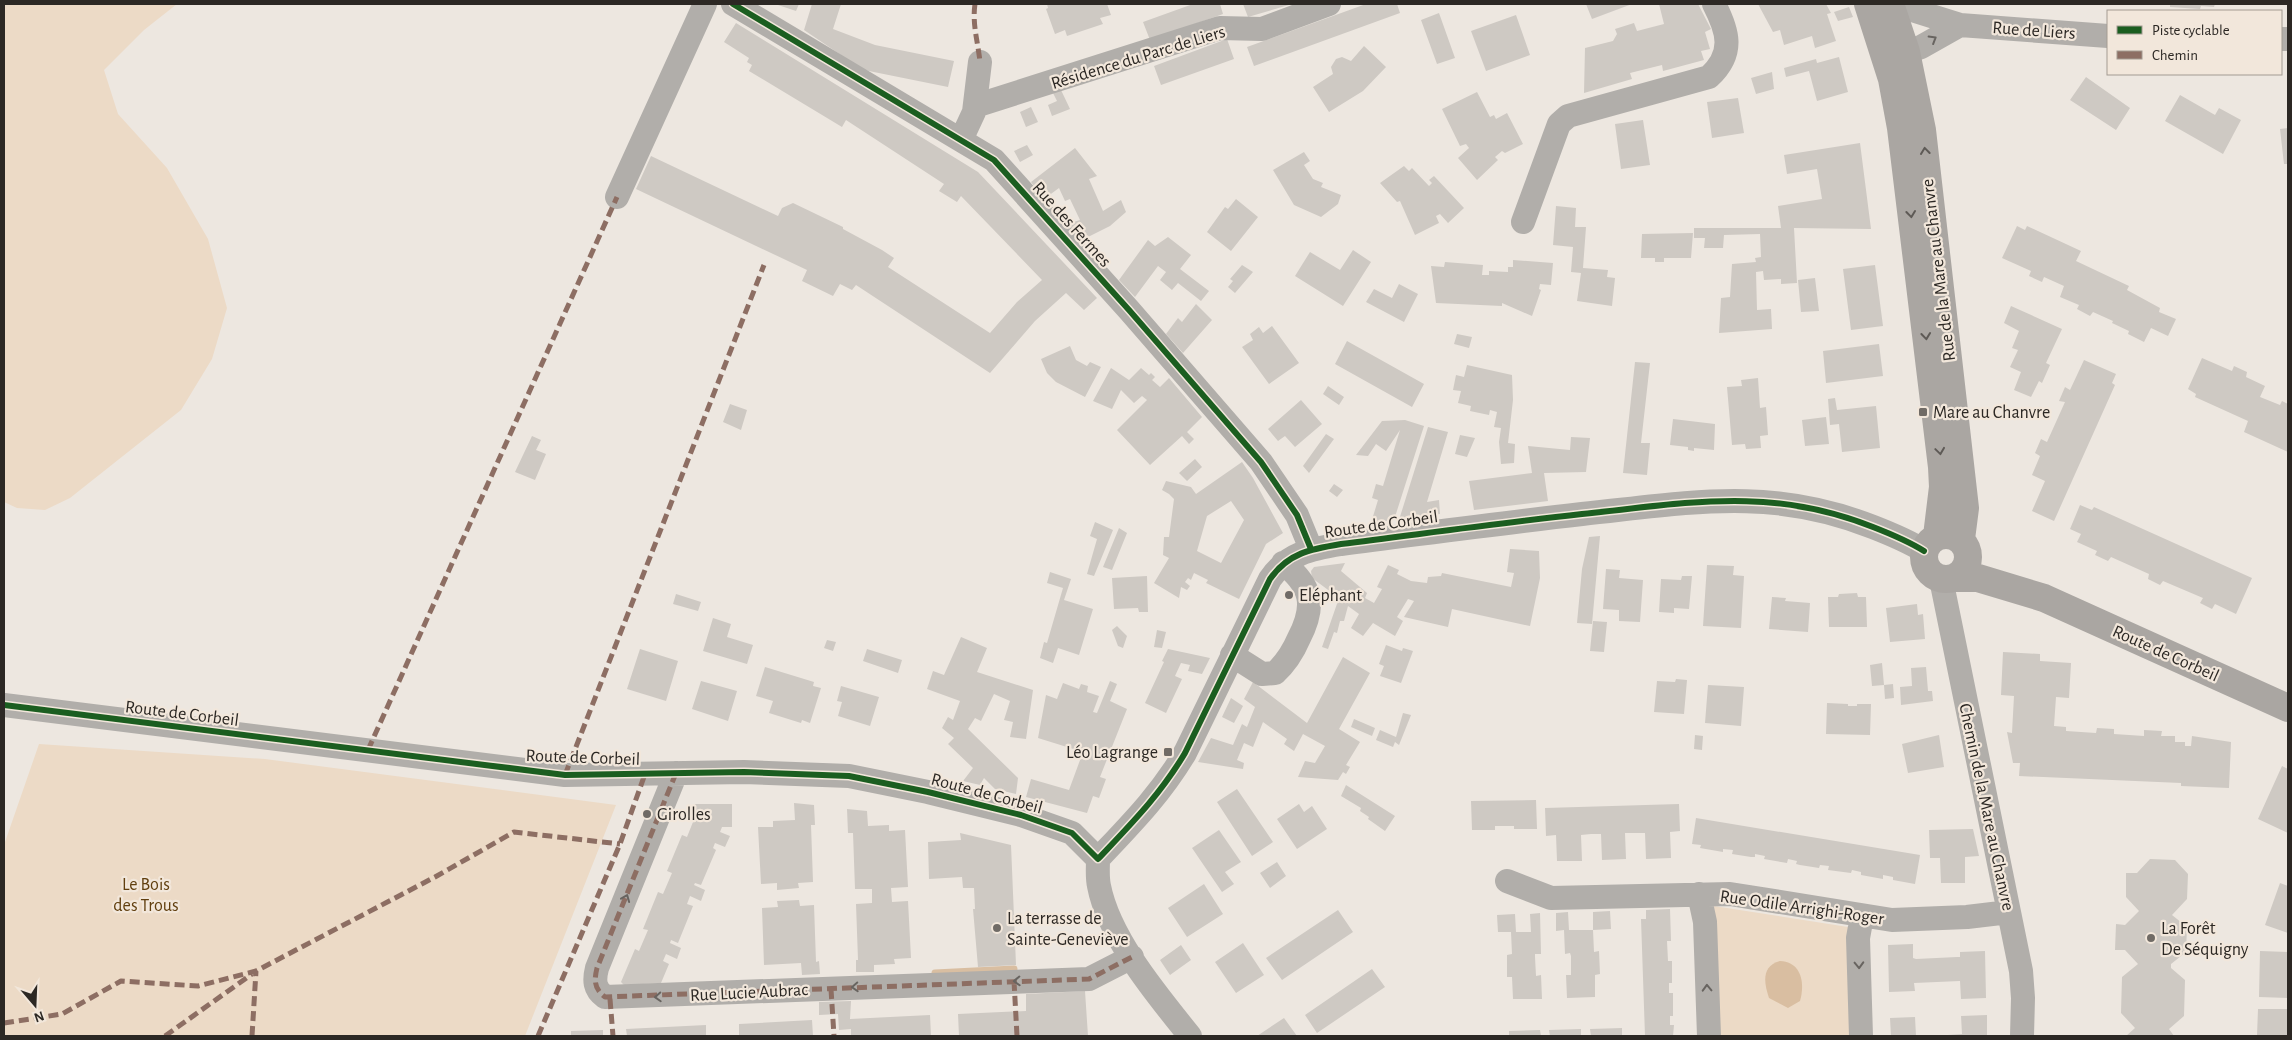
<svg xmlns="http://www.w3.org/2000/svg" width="2292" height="1040" viewBox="0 0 2292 1040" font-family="'Alegreya Sans',sans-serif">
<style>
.green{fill:#ecdac6}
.water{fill:#d9bea1}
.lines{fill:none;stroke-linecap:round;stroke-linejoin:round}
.stream{stroke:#d9bea1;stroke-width:7}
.building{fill:#cec9c3;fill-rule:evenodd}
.minor{stroke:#b1aeaa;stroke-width:24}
.major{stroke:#aaa6a2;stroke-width:28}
.quiet{stroke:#8d6e63;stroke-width:5;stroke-dasharray:10 5;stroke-linecap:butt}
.cycleway-casing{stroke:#f2e7db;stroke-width:9}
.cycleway{stroke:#1b5e20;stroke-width:6}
.oneway{stroke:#686460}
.oneway2{stroke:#5e5a56}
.poi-dot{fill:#706b66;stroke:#f2e7db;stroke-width:2}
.labels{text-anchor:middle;stroke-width:4.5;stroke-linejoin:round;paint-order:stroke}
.street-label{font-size:18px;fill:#2c2824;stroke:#f2e7db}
.poi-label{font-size:18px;fill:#2c2824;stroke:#f2e7db;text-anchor:start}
.park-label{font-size:18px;fill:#613f0f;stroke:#f2e7db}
</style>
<rect width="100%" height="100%" fill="#ede7e0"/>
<path class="green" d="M4,4H177L144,30L104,70L118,114L167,168L208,239L227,308L212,359L181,410L70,498L45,510L17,508L4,502Z
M39,744L265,759L616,805L525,1036H4V845Z
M1714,906L1848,927L1852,1036H1718Z"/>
<path class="water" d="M1780,961C1802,962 1805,984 1800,1001L1788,1008L1769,998C1764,983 1761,966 1780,961Z"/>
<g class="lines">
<path class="stream" d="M935,973L1014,969"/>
</g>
<path class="building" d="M775,4H799L796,11Z
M812,4H841L833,29L875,45L954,61L948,87L854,68L841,55L804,30Z
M1047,4H1107L1111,15L1100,18L1103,24L1067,36L1065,30L1055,34L1046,9L1048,8Z
M1193,4H1220L1223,14L1150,40L1143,22Z
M1243,4H1292L1248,17Z
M1366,4H1397L1400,13L1254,66L1247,47Z
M1586,4H1632L1592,19Z
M1659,4H1698L1711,29L1705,32L1710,49L1701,51L1704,60L1663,71L1662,65L1630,73L1632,79L1584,93L1585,48L1613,41L1617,34L1615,29L1634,23L1637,31L1664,24Z
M1758,4H1826L1831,13L1827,14L1836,41L1815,48L1812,36L1784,45L1780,30L1773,32Z
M2170,4H2215L2214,7L2201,6L2200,9L2170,7Z
M1849,7L1853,17L1838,21L1834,12Z
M1439,13L1455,58L1437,64L1421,20Z
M1516,15L1530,55L1486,71L1471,31Z
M736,23L978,172L1097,298L1084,310L1066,293L1035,321L990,373L856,285L852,290L840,284L833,296L802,281L807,270L636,189L651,156L778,216L782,208L793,203L843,227V229L882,250L894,258L888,267L990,333L1017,302L1042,280L961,196L957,202L939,191L944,184L846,120L842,127L749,71L752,65L747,62L749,58L724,42Z
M1227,39L1234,59L1161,85L1154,66Z
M1364,46L1386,67L1363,91L1329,112L1313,87L1333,74L1331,67L1336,59L1342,57L1351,61Z
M1839,57L1848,92L1817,101L1809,71L1786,77L1784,68L1816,59L1817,63Z
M1772,72L1774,89L1756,94L1751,78Z
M2086,77L2130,108L2116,130L2070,100Z
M1061,90L1070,109L1052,116L1048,105L1057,101L1053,93Z
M1477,92L1490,117L1494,115L1496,119L1507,113L1523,144L1505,153L1502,151L1495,157L1498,160L1477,180L1458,158L1469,148L1466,144L1460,146L1442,109Z
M2180,95L2215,115L2219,108L2241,120L2223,154L2165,121Z
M1738,98L1744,133L1712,138L1707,102Z
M1031,107L1038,122L1026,127L1020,112Z
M1643,120L1650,165L1621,169L1615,124Z
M2288,128V164H2284L2280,129Z
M1860,143L1871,229L1794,228L1797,283L1781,284V279L1764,280L1763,271L1756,272L1757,310L1771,309L1772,329L1719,333L1721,298L1730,297L1732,264L1756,262L1755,258L1761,257L1760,234L1724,235L1723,248H1704L1705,238H1694V228H1781L1778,206L1822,199L1817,169L1787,174L1784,155Z
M1027,145L1033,155L1020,162L1014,151Z
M1075,148L1097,176L1089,179L1103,211L1121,200L1126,212L1110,226L1082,240L1067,224L1080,220L1070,199L1065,201L1059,188L1044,199L1031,182Z
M1304,152L1310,161L1304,165L1313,179L1323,183L1321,187L1341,195L1338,204L1321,217L1294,205L1273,170Z
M1404,166L1409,171L1412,168L1429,186L1432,183L1429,180L1434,176L1464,208L1448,223L1440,214L1436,216L1439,223L1415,235L1400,201L1397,202L1380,183Z
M1236,199L1258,217L1231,251L1207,232L1225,207L1228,209Z
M1556,206L1576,208L1575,227H1586L1583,268L1608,270L1607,277L1615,278L1612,306L1577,301L1581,273L1571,272L1573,247L1553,245Z
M2017,226L2025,230L2027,226L2081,251L2076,261L2129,286L2127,290L2160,308L2159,312L2176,319L2168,336L2151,328L2144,342L2128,334L2129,331L2112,323L2113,321L2093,312L2090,316L2077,309L2079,305L2060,297L2064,286L2044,277L2042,282L2029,276L2031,271L2002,258Z
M1693,233L1691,258H1664V262H1655V258H1641L1642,234Z
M1168,237L1191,255L1180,269L1209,291L1201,301L1178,283L1172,290L1160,280L1166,272L1158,266L1135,297L1119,280L1148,240L1155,246Z
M1353,250L1371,262L1343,306L1295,276L1310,252L1340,270Z
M1513,260L1553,263L1551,285L1540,284L1539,289L1541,290L1532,316L1502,303V306L1436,303L1431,266L1444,267L1445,262L1483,265L1482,275H1489V271L1508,272V267H1513Z
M1242,265L1253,272L1235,293L1228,287L1233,281L1230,279Z
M1875,265L1883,326L1851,330L1843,269Z
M1815,278L1819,311L1801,312L1798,280Z
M1399,284L1418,294L1404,322L1366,302L1374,289L1392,298Z
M1196,304L1212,320L1183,353L1166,334L1178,318L1182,322Z
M2011,306L2062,329L2046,363L2050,365L2042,383L2039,381L2031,397L2014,390L2021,372L2010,367L2018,350L2012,348L2019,331L2004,323Z
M1272,326L1299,363L1269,384L1242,347L1253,340L1250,334L1259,327L1263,333Z
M1457,334L1472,337L1469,348L1454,344Z
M1347,341L1424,384L1412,407L1335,364Z
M1879,344L1883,376L1826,383L1823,351Z
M1070,346L1076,360L1087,366L1090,362L1101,367L1085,397L1056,382L1047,373L1041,359Z
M2202,358L2232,371L2234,366L2247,372L2246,377L2265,386L2260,397L2280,405L2282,401L2288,404V452L2244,432L2248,421L2195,397L2196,394L2188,389Z
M2084,360L2116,374L2112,383L2115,385L2054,521L2032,511L2045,481L2032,475L2040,456L2035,453L2041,439L2047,442L2065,402L2059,401L2065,387L2070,390Z
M1635,362L1650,363L1641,443H1650L1647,475L1623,473Z
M1467,365L1512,375L1513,400L1508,443L1515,444L1514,463L1501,464L1499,442L1501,428L1494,427L1497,412L1490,410L1489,415L1470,411L1471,406L1458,403L1461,391L1453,390L1456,375L1464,377Z
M1111,368L1129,380L1141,368L1149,375L1151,373L1155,377L1152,380L1160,387L1169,378L1202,417L1187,432L1194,439L1189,444L1182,436L1150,465L1117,430L1147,400L1142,396L1134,403L1121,390L1112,409L1093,401Z
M1758,378L1760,408L1766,407L1768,435L1760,436L1761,448L1746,449L1745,444L1732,445L1727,387L1742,386L1741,380Z
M1328,386L1344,397L1339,405L1323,394Z
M1835,398L1837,410L1876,406L1880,448L1842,452L1839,424L1830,425L1828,399Z
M1301,400L1322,424L1295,447L1285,436L1278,441L1268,429Z
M730,404L747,410L741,430L723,422Z
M1826,417L1829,444L1805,446L1802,420Z
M1673,419L1715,424L1714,450L1694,448V451L1688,450V447L1670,445Z
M1405,420L1424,426L1394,520L1371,523L1378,500L1372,498L1376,484L1383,486L1400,430L1386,451L1376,444L1368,456L1356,455L1382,421Z
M1428,427L1448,432L1427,502L1439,500L1440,514L1399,520Z
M1326,434L1334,439L1309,473L1303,466Z
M1460,435L1475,438L1467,457L1455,454Z
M532,436L541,440L536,450L546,454L535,480L515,472Z
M1571,437L1590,438L1586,472L1544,473L1548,501L1474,510L1469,481L1532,473L1528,446L1570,450Z
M1195,459L1202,467L1187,481L1179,473Z
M1242,462L1253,478L1283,533L1266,544L1239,599L1206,583L1208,580L1194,573L1191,580L1188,578L1185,582L1190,586L1187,590L1181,587L1179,598L1154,583L1169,558L1163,555L1164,537H1169L1174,499L1169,494L1162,490L1166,481L1191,487L1196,494ZM1231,501L1244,520L1221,563L1197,551L1207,516Z
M1334,484L1343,490L1337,497L1329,491Z
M2080,505L2092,510L2094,507L2252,578L2236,614L2215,604L2212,609L2200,603L2203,598L2163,581L2160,585L2148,579L2149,574L2111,557L2108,561L2095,555L2097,551L2077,542L2081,534L2070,529Z
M1095,522L1113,530L1094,576L1087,574L1097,539L1090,536Z
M1119,528L1127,533L1112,570L1103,567Z
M1600,536L1592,624L1577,623L1582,569L1589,537Z
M1510,549L1539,551L1540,578L1530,626L1452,609L1448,627L1404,617L1414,601L1408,599L1397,617L1403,621L1395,636L1373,623L1363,636L1351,628L1359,614L1348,606L1344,621H1340L1337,633L1334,632L1328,649L1322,647L1339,598L1312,578L1311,571L1314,567L1345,563L1341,571L1367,593L1365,598L1374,603L1382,589L1377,587L1388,565L1399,570L1397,574L1411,581L1427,583L1428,577L1441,576L1442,573L1511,587L1514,573L1507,572Z
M1707,565L1734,566L1733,575L1744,576L1741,628L1703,626Z
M1606,569L1620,570L1619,578L1643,580L1640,622L1619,621V610L1603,609Z
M1050,572L1071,579L1064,600L1093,609L1079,655L1058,648L1053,663L1040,658L1044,642L1047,643L1063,588L1047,583Z
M1147,576L1148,612H1139L1138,608L1114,609L1112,578Z
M1682,576H1692L1689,609L1674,608V613L1659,612L1661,579L1681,580Z
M1857,593L1858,597H1866L1867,627H1829L1828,597H1838L1839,594Z
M676,594L701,602L698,611L673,604Z
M1772,597L1786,598L1785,601L1810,603L1808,632L1769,629Z
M1917,604L1918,615L1923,614L1925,639L1890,642L1886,608Z
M713,618L731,624L727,637L753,645L747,664L703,651Z
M1593,621L1607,622L1604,652L1590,651Z
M1117,626L1127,636L1123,648L1118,646L1112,630Z
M1157,630L1166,632L1162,648L1154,647Z
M961,637L987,648L977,672L1033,690L1026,739L1010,737L1013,722L1004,720L1010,701L994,694L981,721L975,718L968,729L1018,778L1016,794L995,789L984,778L980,785L963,781L973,768L948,744L954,738L942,728L948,717L953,720L960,701L927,689L933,671L944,675Z
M827,640L836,642L833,651L824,648Z
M1386,645L1402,651L1403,648L1413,651L1401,683L1380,676L1384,666L1379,664Z
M640,649L678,661L666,701L627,689Z
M867,649L902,660L898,673L863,661Z
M1168,649L1210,658L1202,674L1188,671L1190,665L1181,663L1175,676L1182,679L1166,713L1145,703L1164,662L1162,661Z
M2003,652L2040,654V661L2071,663L2069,698L2056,697L2054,726L2066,727V731L2096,733L2097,728L2114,729V734L2144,736V730L2162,731L2161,736H2175V742H2185V746H2191L2192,736L2231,742L2229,788L2181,786V783L2019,776L2020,763H2013L2007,732L2012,733L2014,696L2001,695Z
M1343,657L1370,673L1339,729L1360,742L1346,765L1350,767L1346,774L1343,772L1338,780L1298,777L1305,761L1315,763L1325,746L1303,734L1294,751L1284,744L1287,739L1263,722L1253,747L1244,743L1237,760L1244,763L1243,769L1198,762L1211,738L1233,745L1242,724L1247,727L1255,707L1244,699L1253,682L1307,723Z
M1882,663L1884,685L1893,684L1894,698L1885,699L1884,685L1872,686L1870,665Z
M765,667L814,682L813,686L821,688L810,723L802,720L801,723L769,713L773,701L756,696Z
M1926,667L1928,691H1932L1933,701L1901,705L1900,687L1912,686L1911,668Z
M1676,679L1687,680L1684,714L1654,712L1657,681L1675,682Z
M701,681L737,691L728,721L692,709Z
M1110,681L1117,684L1110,701L1127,709L1100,777L1106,779L1099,798L1093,796L1087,813L1026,797L1031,779L1069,790L1083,752L1038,738L1046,695L1057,699L1063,683L1079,689L1081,684L1088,686L1087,692L1099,696L1093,712L1097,713Z
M1708,685L1744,687L1741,726L1705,723Z
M841,686L879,697L870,726L838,716L842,702L837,701Z
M1231,698L1243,706L1234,723L1222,717Z
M1827,703L1848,704V706H1857V704H1871L1870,735L1826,734Z
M1403,713L1411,715L1399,745L1395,742L1393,747L1376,740L1380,730L1396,737Z
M1354,719L1375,728L1372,736L1351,727Z
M1695,735L1703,736L1702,750L1694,749Z
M1939,735L1944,767L1908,773L1902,744Z
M2282,766L2288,769V833L2258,819Z
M1346,785L1395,816L1385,831L1368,819L1369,817L1360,811L1361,808L1341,796Z
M1237,789L1273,842L1252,856L1217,802Z
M1536,800L1537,829H1514V826H1495V830H1472L1471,801Z
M794,803L814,805L815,825H811L813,882L798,883L799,888L777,890V883L761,884L758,827H773V821L795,820Z
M695,804H732V827H722L720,832L730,836L725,847L715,843L713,848L716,850L701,885L695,883L694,885L705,890L701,901L690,896L687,904L693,906L678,943L671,940L670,943L681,948L677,959L666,954L663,961L669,964L661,983L624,985L621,982L635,949L639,951L648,930L643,929L658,892L663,894L672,873L667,871L682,835L687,837L695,817L690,815Z
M1299,804L1304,812L1312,806L1327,829L1297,849L1277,819Z
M1679,804L1680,831L1670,832L1671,858L1646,859L1645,833H1625L1626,859L1602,860L1601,834H1591L1581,835L1582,861H1557L1556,835L1546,836L1545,808Z
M847,809L867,811L868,826L889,825V831L905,830L908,887L891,888L892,902L908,901L911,958L894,959L895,964L874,965V972H856V960H858L856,904L872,903V889H855L853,833H848Z
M1696,818L1920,855L1915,884L1893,880V877L1883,875V879L1861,875V872L1852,870L1851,873L1828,870L1829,866L1820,865L1819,868L1800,865L1796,864L1797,861L1788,859L1787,863L1764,859L1765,856L1755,854V857H1751L1732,854L1733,850L1723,849V852L1700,848L1701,845L1692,844Z
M1973,829L1979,856L1965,857V883H1941L1940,858H1930L1929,830Z
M1219,830L1241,862L1225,872L1234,884L1222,892L1192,848Z
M960,833L1011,845L1016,965L978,967L973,909H975L974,888H963L962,877L929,879L928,842L961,840Z
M2150,859L2175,860L2188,874L2187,899L2172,915L2187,927L2186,952L2171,964V968L2185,980L2184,1016L2169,1029L2174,1036H2126L2135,1028L2121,1013L2122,977L2138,964L2125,950H2115L2116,924L2125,925L2139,911L2126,897V873H2137Z
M1277,862L1286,876L1270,888L1260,873Z
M2280,883L2288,886V933L2265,925Z
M1204,884L1223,914L1187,937L1168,908Z
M799,900L800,906L814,905L816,962L819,961L820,974L802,975L801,963L764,965L762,908L778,907L777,901Z
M1670,909L1671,941H1667L1668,961H1672V983H1669V993H1673V1016H1670V1025H1674L1673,1036H1645L1641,919H1646V910Z
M1338,910L1353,932L1282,980L1266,958Z
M1610,911L1611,929L1593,930V912Z
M1568,912L1569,930H1593L1594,952L1599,951L1600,974L1595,975V997L1567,998L1566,975H1571V956L1570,953L1565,954L1564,930L1556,931V913Z
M1540,913L1541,954H1535V957L1536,976L1541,975L1542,999H1513L1512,977H1507V955L1512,954L1511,932H1498L1497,915L1515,914L1516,932H1531L1530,914Z
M1243,943L1264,975L1236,993L1215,962Z
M1913,944V958L1916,959L1957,957H1960V952L1985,951L1986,998L1961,999L1960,981L1914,983L1915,991L1889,992L1888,945Z
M1181,945L1191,960L1170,975L1160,960Z
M2260,951L2288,952V998L2259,997Z
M1372,969L1385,987L1317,1033L1305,1015Z
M1085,991L1088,1036H959L958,1014L1026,1011V994Z
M851,1001L850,1019L930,1015L931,1036H851V1029L839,1030L838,1014L819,1015V1002Z
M2258,1009H2288V1036H2257Z
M1987,1015V1036H1933L1962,1034L1961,1016Z
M1915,1017L1916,1036H1891L1890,1018Z
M1284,1018L1297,1036H1257Z
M812,1020L813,1036H739V1024Z
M706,1025V1036H627L626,1029Z
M1622,1028V1036H1591L1590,1029Z
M1581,1029V1036H1550L1549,1030Z
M603,1030V1036H571V1031Z
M1540,1030L1541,1036H1509V1031Z"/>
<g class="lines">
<path class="minor" d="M733,4L994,160L1129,310L1261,462L1297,515L1311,549
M1893,12L1906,8L1960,25L2108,36
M2281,39H2288
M1906,52L1921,47L1960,25
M975,106L1220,28L1262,29L1329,4
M961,140L974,112L980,62
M617,197L705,4
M1523,222L1559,124L1568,116L1709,77C1735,53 1728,31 1714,4
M1941,579L2021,971L2023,998L2022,1036
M1232,655L1262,674L1275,673C1286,663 1293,652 1299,638C1316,605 1312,586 1283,563
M4,705L565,775L744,772L849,776L928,792L1021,815L1072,833L1098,859
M676,773L597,968C594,980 594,989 605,997L1089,979L1132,957
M1098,859C1131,824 1160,795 1185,753L1270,579C1288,553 1311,549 1341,544C1421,534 1501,523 1582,514C1688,503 1770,486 1873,527C1891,534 1908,541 1924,551
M1098,859C1098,868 1097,877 1099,886C1109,938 1157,995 1190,1036
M1507,881L1551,898L1730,894L1892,920L1967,917L2009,912
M1699,894L1705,922L1709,1036
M1861,1036L1858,938L1862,916"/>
<path class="major" d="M1868,4L1892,79L1901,128L1942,467L1943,487L1937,536
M1890,4L1906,52L1922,130L1965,508L1961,539
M1924 557a22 22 0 1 1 44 0a22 22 0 1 1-44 0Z
M1953,578H1978L2044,598L2288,708"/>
<path class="quiet" d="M975,4C972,24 978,42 980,62
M368,750L617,197
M676,773L597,968C594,980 594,989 605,997L1089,979L1132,957
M565,775L764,265
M1014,981L1017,1036
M831,989L834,1036
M610,999L613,1036
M4,1023L62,1014L121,981L198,986L256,971L435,877L514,832L620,844
M165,1036L252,974
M252,1036L256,971
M538,1036L620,844L645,774"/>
<g class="cycleway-casing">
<path id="cycleway" d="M733,4L994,160L1129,310L1261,462L1297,515L1311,549
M4,705L565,775L744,772L849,776L928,792L1021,815L1072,833L1098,859C1131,824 1160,795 1185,753L1270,579C1288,553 1311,549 1341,544C1421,534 1501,523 1582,514C1688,503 1770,486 1873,527C1891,534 1908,541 1924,551"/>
</g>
<use href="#cycleway" class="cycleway"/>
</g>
<defs><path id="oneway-chevron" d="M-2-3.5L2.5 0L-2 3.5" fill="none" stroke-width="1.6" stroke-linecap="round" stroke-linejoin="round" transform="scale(1.25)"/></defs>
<g class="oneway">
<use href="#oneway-chevron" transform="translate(1933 39) rotate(-31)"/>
<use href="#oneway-chevron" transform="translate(626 898) rotate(-68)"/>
<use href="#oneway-chevron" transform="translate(1859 965) rotate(88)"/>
<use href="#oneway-chevron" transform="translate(1017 981) rotate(178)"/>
<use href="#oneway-chevron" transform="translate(855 987) rotate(177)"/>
<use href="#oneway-chevron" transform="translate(1707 988) rotate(-92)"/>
<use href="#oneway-chevron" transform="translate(658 997) rotate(177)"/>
</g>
<g class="oneway2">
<use href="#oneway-chevron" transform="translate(1925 151) rotate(-97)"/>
<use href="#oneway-chevron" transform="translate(1911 214) rotate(83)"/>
<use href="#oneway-chevron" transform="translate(1926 336) rotate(84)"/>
<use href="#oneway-chevron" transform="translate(1940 451) rotate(82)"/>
</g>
<g class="poi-dot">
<rect x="1918" y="407" width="10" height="10" rx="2.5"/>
<circle cx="1289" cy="595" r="5"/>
<rect x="1163" y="747" width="10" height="10" rx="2.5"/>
<circle cx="647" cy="814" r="5"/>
<circle cx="997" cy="928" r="5"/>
<circle cx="2151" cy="938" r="5"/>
</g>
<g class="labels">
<g class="street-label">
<text transform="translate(2034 30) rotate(4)" y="6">Rue de Liers</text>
<text transform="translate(1138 57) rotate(-17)" y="6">Résidence du Parc de Liers</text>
<text transform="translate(1072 224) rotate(48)" y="6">Rue des Fermes</text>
<text transform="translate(1938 270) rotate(-97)" y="6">Rue de la Mare au Chanvre</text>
<text transform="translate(1381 524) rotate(-8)" y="6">Route de Corbeil</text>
<text transform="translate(2166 653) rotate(24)" y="6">Route de Corbeil</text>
<text transform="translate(182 713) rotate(7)" y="6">Route de Corbeil</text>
<text transform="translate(583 757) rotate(2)" y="6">Route de Corbeil</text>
<text transform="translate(987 793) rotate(15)" y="6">Route de Corbeil</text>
<text transform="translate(1987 807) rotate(78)" y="6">Chemin de la Mare au Chanvre</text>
<text transform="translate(1802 907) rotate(8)" y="6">Rue Odile Arrighi-Roger</text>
<text transform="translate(749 992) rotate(-3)" y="6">Rue Lucie Aubrac</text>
</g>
<g class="poi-label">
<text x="1933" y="418">Mare au Chanvre</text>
<text x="1299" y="601">Eléphant</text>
<text x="1158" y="758" text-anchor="end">Léo Lagrange</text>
<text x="657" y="820">Girolles</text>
<text x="1007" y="924">La terrasse de<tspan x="1007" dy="21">Sainte-Geneviève</tspan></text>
<text x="2161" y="934">La Forêt<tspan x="2161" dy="21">De Séquigny</tspan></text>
</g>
<g class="park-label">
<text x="146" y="890">Le Bois<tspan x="146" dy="21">des Trous</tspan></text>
</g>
</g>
<rect width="2292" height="1040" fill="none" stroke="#2c2824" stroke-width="10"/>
<rect x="2107" y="10" width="175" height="65" fill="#f2e7db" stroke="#a39b92"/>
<rect x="2117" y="26" width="25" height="8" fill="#1b5e20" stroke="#a39b92"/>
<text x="2152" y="35" font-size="15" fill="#2c2824">Piste cyclable</text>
<rect x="2117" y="51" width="25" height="8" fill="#8d6e63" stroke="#a39b92"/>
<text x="2152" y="60" font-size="15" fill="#2c2824">Chemin</text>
<g transform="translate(35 1005) rotate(161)" stroke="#f2e7db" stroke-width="4" paint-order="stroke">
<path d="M0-4L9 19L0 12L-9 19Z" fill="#2c2824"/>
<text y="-8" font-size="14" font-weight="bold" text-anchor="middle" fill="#2c2824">N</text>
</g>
</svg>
